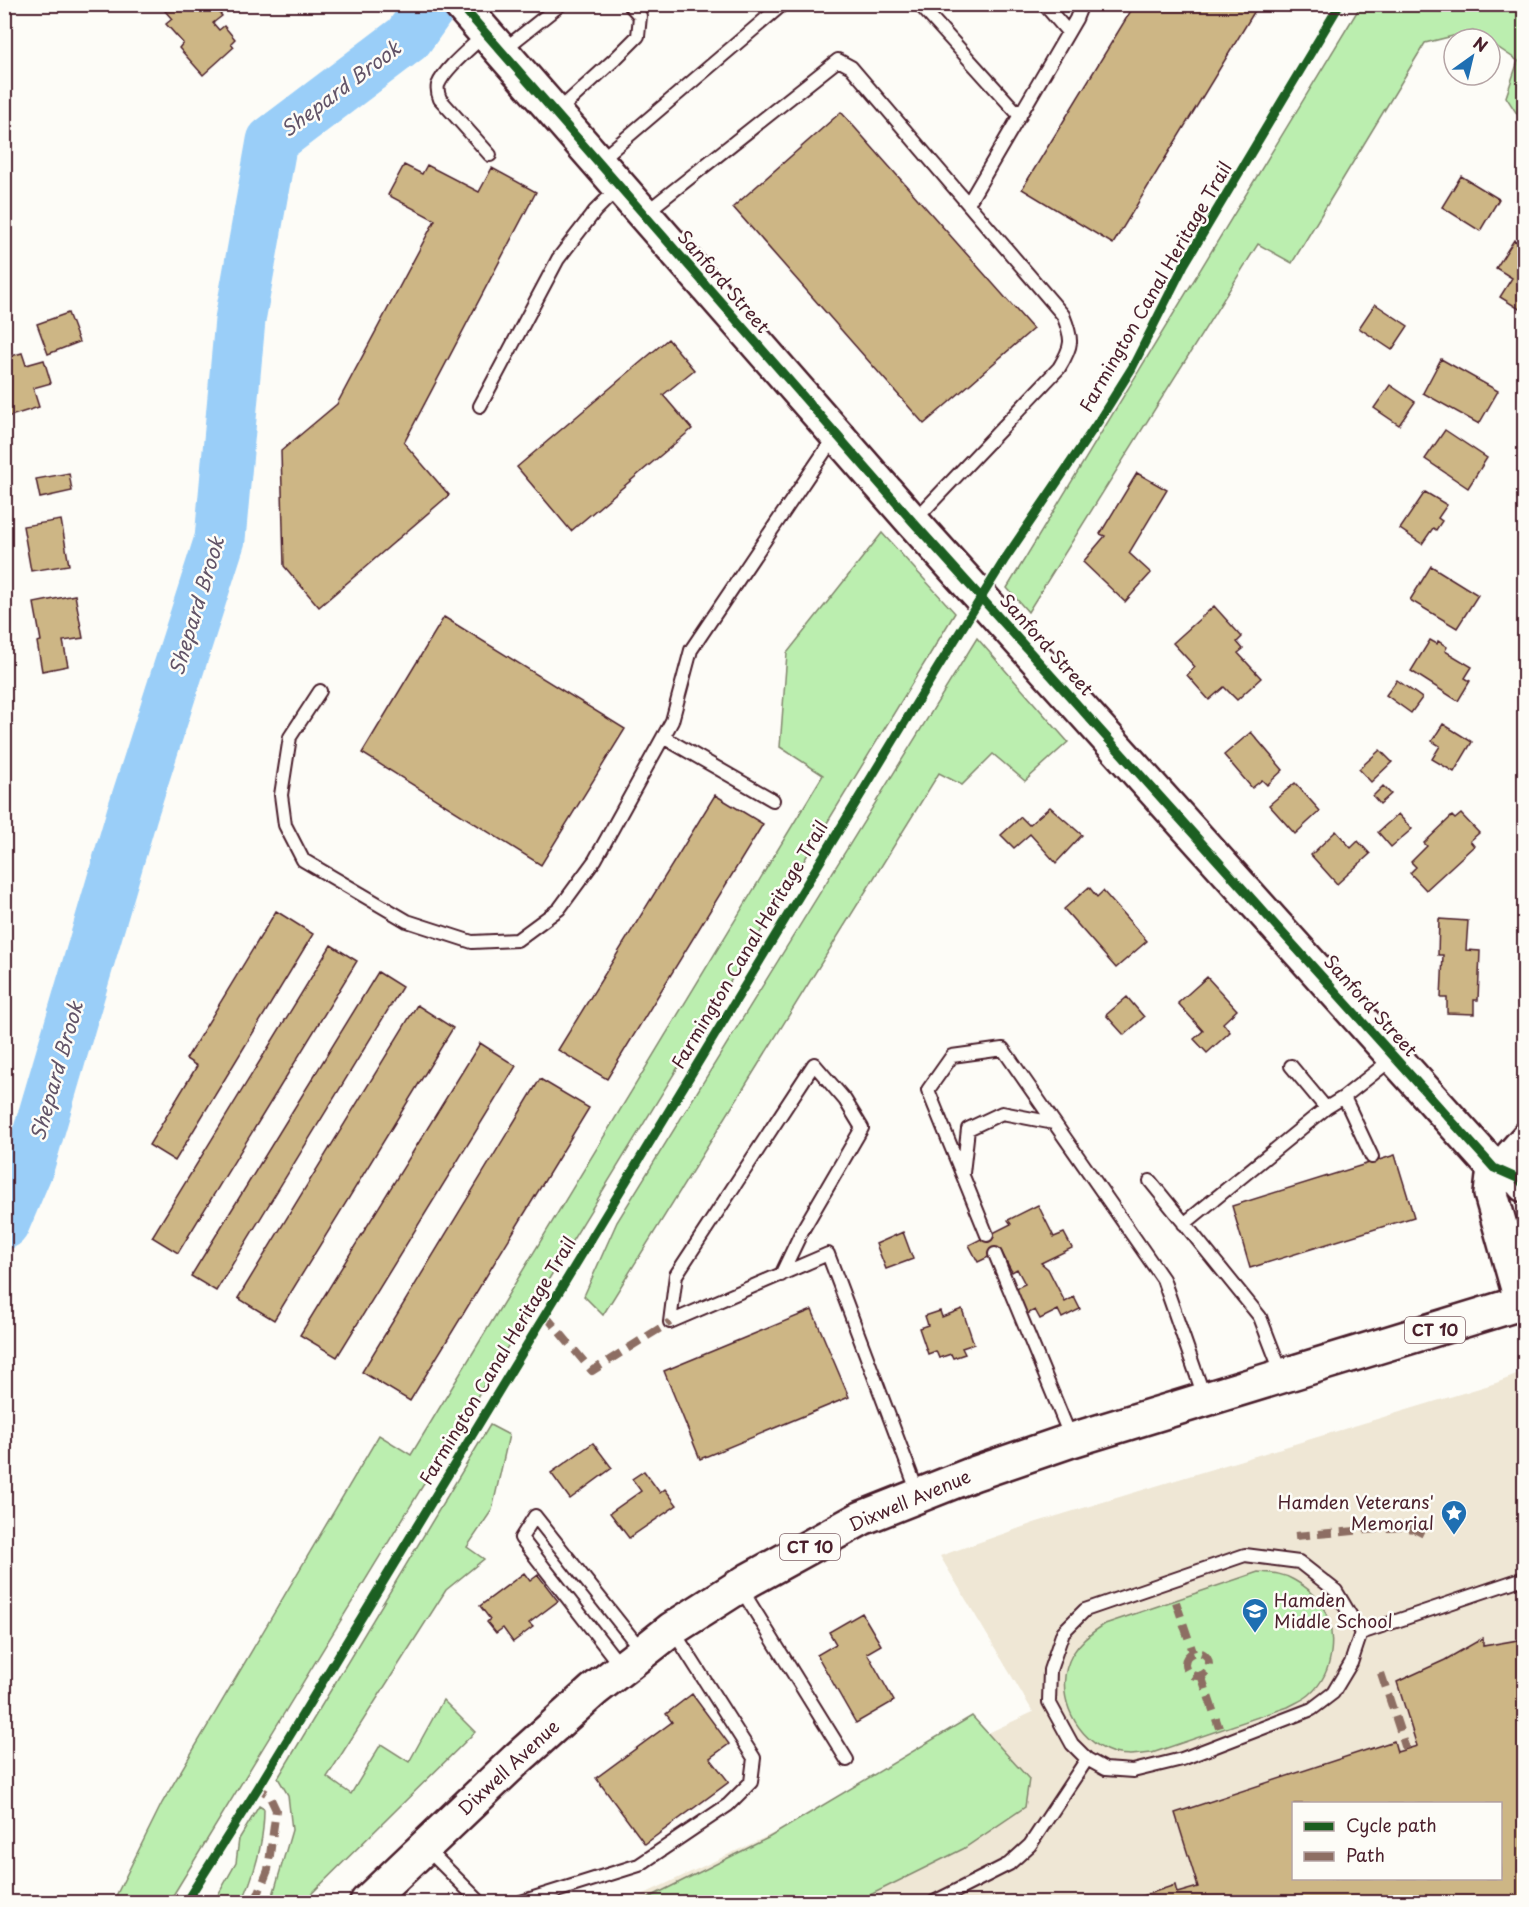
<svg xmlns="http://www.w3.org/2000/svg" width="1529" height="1907" viewBox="0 0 1529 1907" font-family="'Playpen Sans',sans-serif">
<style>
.built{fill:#efe7d5;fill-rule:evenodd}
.green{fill:#bbeeaf;stroke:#82866d;stroke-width:1.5}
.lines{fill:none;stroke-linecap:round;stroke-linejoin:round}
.river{stroke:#9acef8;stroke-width:51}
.building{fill:#cdb685;stroke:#4a1f2b;stroke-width:1.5;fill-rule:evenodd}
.lane-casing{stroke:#4a1f2b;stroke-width:16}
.street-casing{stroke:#4a1f2b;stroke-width:27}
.secondary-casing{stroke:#4a1f2b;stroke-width:38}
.primary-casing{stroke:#4a1f2b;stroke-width:38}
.lane{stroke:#fdfcf7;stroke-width:12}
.street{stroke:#fdfcf7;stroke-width:22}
.secondary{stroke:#fdfcf7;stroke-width:33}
.primary{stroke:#fdfcf7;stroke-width:33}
.quiet{stroke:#8d6e63;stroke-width:8;stroke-dasharray:15 8;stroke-linecap:butt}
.cycleway-casing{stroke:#fdfcf7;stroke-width:13}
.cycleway{stroke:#1b5e20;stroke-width:9}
.labels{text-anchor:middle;stroke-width:5;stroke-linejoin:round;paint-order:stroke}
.shield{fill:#fdfcf7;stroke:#806168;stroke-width:1.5}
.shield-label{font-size:16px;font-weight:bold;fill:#4a1f2b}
.street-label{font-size:18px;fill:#4a1f2b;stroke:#fdfcf7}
.poi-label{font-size:18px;fill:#4a1f2b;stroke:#fdfcf7;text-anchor:end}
.water-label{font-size:20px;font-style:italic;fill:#625468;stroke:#fdfcf7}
</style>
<rect width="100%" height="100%" fill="#fdfcf7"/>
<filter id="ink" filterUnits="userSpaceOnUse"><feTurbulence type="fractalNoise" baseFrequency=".0167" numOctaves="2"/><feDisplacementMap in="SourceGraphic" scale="12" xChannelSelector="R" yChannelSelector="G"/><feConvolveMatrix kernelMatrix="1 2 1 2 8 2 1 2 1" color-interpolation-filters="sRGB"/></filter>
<g filter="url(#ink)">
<path class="built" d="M1524,1372V1902H627L1033,1712L940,1556L1037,1522L1496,1383ZM1294,1804H1500V1878H1294Z"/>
<path class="green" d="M1361,5H1524V116L1519,117L1506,97L1518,61L1490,42V39H1485L1473,31L1425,43L1292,263L1258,244L1028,612L1007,588Z
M882,533L955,613L169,1902H113L162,1803L379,1435L411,1455L823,775L780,747L787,653Z
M977,638L1068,742L1025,781L993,754L962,785L939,773L603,1315L584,1296L617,1222Z
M490,1425L509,1435L492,1510L467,1547L484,1559L446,1590L327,1777L351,1794L381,1744L409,1762L443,1700L475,1732L303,1902H271L292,1830L288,1795L278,1778Z
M1258,1572C1271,1573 1283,1573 1294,1580C1303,1585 1313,1592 1319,1601C1339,1629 1335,1673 1309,1695C1303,1700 1295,1703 1288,1707L1152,1753C1136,1755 1121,1757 1106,1750C1072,1734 1053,1689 1072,1655C1080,1641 1092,1632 1105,1624Z
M972,1716L1029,1779L1025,1807L963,1849L856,1902H640L768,1838Z
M259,1806L264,1809C264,1841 255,1873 242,1902H214L236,1863L239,1839Z"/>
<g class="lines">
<path class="river" d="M4,1224L29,1165L132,814L220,539L240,320L272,141L408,38L432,4"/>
</g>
<path class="building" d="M159,4H212L222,16L213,23L219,30L224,26L235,39L231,43L234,47L203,75L179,48L183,43L166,24L172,19Z
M1135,4H1259L1113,244L1022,189Z
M841,112L1033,329L924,424L733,207Z
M404,165L422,174L427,165L479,192L492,168L536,192L404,443L449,495L319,607L284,566L281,451L337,404L435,220L388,195Z
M1461,176L1499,199L1480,231L1442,207Z
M1514,240L1524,246V312L1500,297L1512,278L1496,268Z
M1375,304L1408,326L1392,350L1359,328Z
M68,313L79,342L48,354L37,324Z
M668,339L694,370L663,395L692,429L571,531L517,467Z
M22,353L26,365L44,360L51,383L33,388L39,407L4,418V358Z
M1441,359L1498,391L1479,424L1423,393Z
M1390,385L1415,402L1399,425L1374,408Z
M1445,430L1487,458L1468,488L1425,459Z
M69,473L72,491L40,498L36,479Z
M1137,473L1167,490L1129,553L1151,573L1125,602L1083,562L1105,536L1100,534Z
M1425,492L1447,505L1438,518L1442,521L1436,530L1433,528L1422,544L1400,529Z
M61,520L69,565L31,571L23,526Z
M1431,566L1478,595L1457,628L1410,600Z
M75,595L83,638L63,641L68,666L42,671L37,642L41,641L34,603Z
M1214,606L1242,637L1237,642L1243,649L1238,653L1261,678L1237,700L1224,687L1209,700L1187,675L1195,667L1173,643Z
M444,617L625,729L541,865L362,753Z
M1430,640L1437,644L1438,641L1447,647L1445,651L1472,667L1465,678L1470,681L1458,701L1411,671Z
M1397,680L1422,698L1411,713L1386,695Z
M1443,724L1472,742L1454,772L1432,759L1440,746L1432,741Z
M1251,732L1283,770L1267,785L1262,780L1252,788L1224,755Z
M1380,750L1392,762L1371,782L1359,769Z
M1295,783L1320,811L1295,834L1269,805Z
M1383,786L1391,794L1380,804L1373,796Z
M715,795L763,824L607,1079L558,1050Z
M1050,807L1082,835L1056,863L1030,834L1014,848L1001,835L1021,817L1029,825Z
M1398,814L1412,829L1391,847L1378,832Z
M1461,814L1479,833L1470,841L1474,846L1426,890L1410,873L1416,867L1411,862L1427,846L1424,843L1452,816L1455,819Z
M1336,831L1351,848L1358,841L1370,854L1337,884L1311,855Z
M1089,887L1097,897L1103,891L1147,941L1116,968L1064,909Z
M276,911L313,934L175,1161L149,1145L197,1066L186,1059Z
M1439,919L1468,921L1466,950L1480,951L1478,1000H1474V1014L1447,1013V998H1441L1443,955H1438Z
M331,945L357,961L178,1253L152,1237Z
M378,972L402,987L216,1291L191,1276Z
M1207,977L1237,1010L1223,1023L1230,1032L1207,1053L1194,1039L1203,1031L1178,1003Z
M1127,997L1144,1017L1124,1035L1106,1015Z
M417,1005L453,1028L274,1320L238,1298Z
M480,1043L516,1066L337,1357L300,1335Z
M540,1079L589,1108L410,1401L362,1372Z
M1395,1155L1414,1217L1250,1268L1232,1206Z
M1038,1205L1054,1237L1064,1233L1072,1248L1041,1263L1048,1269L1065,1302L1074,1297L1080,1309L1062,1318L1058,1310L1040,1319L1035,1310L1027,1314L1014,1289L1025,1284L1017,1269L1012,1272L1001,1251L978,1262L969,1245L1011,1224L1008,1220Z
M903,1232L913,1259L886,1269L876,1244Z
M962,1309L974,1344L962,1348L965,1354L953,1358L951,1354L939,1358L936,1351L928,1354L919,1328L928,1325L925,1316L940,1311L942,1317Z
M812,1310L849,1397L700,1459L664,1371Z
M593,1443L612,1468L570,1499L551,1473Z
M644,1471L660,1493L665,1489L677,1505L629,1538L610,1513L641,1491L632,1479Z
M524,1573L530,1581L538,1575L558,1601L529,1623L533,1627L513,1642L503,1628L496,1633L487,1622L490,1619L480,1606Z
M862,1613L881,1645L867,1653L894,1701L856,1723L817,1655L836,1644L829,1632Z
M1483,1638V1646L1524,1639V1902H1124L1175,1885L1177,1893L1198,1887L1175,1813L1394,1741L1397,1752L1417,1746L1397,1682L1445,1660ZM1294,1804H1500V1878H1294Z
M692,1694L729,1744L710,1758L729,1782L645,1844L596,1778L672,1722L666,1714Z"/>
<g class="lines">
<g class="lane-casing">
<path id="lane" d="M919,4L1020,116
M1044,4L1068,32
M485,34C472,47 445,68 438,85C437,89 438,94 440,99L490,155
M502,51L561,4
M556,113L615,59L638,36L640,16L629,4
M598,162L783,4
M968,204L1076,19L1082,4
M644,214L838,60L851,67L1063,315C1073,340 1073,345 1059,368L913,522
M480,406L558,259L595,211L618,188
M320,691L290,737L281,795L285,825L303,860L407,921L472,942L517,940L559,909L595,860L672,721L691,650L835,436
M663,737L773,800
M1291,1066L1326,1108L1344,1097L1393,1058
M1344,1097L1372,1157
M963,1173L968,1129L1002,1113L1054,1123
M1150,1181L1260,1317L1282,1374
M1184,1224L1326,1108
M987,1235L928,1090L952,1056L1003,1049L1163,1279L1205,1399
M995,1254L1071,1438
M670,1322L676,1275L814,1064L845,1100L862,1128L802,1231L781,1275
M670,1322L828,1254L918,1493
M1245,1555L1299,1562L1336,1591L1361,1633L1351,1663L1333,1693L1312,1709L1182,1759L1133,1771L1105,1769L1087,1759L1072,1744L1049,1702L1050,1670L1063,1632L1085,1610Z
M740,1587L847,1760
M1361,1633L1524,1578
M622,1668L521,1538L535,1516L642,1651
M427,1849L480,1902
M521,1902L639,1865L728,1805L751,1782L754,1758L672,1629
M934,1902L1009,1864L1030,1845L1087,1759"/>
</g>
<g class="street-casing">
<path id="street" d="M1494,1168L1524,1134"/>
</g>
<g class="secondary-casing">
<path id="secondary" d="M460,4L913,522L1494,1168L1519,1179L1524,1185
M1494,1168L1491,1194L1522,1303"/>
</g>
<g class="primary-casing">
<path id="primary" d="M367,1902L516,1760L594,1690L643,1652L672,1629L749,1580L862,1518L973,1474L1072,1440L1524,1302"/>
</g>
<use href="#lane" class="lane"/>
<use href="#street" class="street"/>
<use href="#secondary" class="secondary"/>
<use href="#primary" class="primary"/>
<path class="quiet" d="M545,1315L592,1371L670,1322
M1295,1536L1402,1527L1414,1529L1430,1537
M1176,1602L1193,1652
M1185 1664a12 12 0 1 1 24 0a12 12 0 1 1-24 0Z
M1381,1673L1406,1749
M1201,1675L1219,1728
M255,1902L268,1870L276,1810L269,1795L258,1788"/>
<g class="cycleway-casing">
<path id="cycleway" d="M460,4L913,522L1494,1168L1519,1179L1524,1185
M186,1902L258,1788L937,669L1005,559L1100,419L1132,368L1184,265L1340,4"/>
</g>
<use href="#cycleway" class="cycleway"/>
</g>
</g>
<defs>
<g id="sight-pin" transform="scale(1.35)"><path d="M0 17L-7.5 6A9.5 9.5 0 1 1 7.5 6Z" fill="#1f6fb2" stroke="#fdfcf7"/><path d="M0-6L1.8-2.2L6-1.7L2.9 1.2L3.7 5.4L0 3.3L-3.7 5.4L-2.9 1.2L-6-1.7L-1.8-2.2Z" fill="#fff"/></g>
<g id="school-pin" transform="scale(1.35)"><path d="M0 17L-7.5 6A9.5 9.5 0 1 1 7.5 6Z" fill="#1f6fb2" stroke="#fdfcf7"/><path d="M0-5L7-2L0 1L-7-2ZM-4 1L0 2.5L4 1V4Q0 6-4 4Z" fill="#fff"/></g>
</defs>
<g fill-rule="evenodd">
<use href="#sight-pin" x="1454" y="1513"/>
<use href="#school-pin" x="1255" y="1611"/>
</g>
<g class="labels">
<g class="shield">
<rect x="1405" y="1317" width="60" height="26" rx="4.5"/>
<rect x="780" y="1534" width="60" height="26" rx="4.5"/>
</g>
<g class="shield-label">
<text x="1435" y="1336">CT 10</text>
<text x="810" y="1553">CT 10</text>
</g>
<g class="street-label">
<text transform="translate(723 282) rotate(49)" y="6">Sanford Street</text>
<text transform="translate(1156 287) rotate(-60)" y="6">Farmington Canal Heritage Trail</text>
<text transform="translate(1046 645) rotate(48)" y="6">Sanford Street</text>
<text transform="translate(750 945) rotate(-59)" y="6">Farmington Canal Heritage Trail</text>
<text transform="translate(1370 1006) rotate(48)" y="6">Sanford Street</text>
<text transform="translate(498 1361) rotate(-59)" y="6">Farmington Canal Heritage Trail</text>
<text transform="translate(910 1501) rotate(-23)" y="6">Dixwell Avenue</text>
<text transform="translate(509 1768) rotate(-43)" y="6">Dixwell Avenue</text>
</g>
<g class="poi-label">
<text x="1434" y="1509">Hamden Veterans'<tspan x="1434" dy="21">Memorial</tspan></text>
<text x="1274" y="1607" text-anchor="start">Hamden<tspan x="1274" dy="21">Middle School</tspan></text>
</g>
<g class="water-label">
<text transform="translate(341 89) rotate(-37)" y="7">Shepard Brook</text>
<text transform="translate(197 606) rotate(-73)" y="7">Shepard Brook</text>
<text transform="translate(57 1071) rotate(-74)" y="7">Shepard Brook</text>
</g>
</g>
<rect width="1529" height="1907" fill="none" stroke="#fdfcf7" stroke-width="24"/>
<rect x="12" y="12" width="1505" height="1883" fill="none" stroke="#4a1f2b" stroke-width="2" filter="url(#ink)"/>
<rect x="1292" y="1802" width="210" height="78" fill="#fdfcf7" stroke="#b5a4a5" stroke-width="1.5"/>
<rect x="1304" y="1822" width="30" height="9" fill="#1b5e20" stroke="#b5a4a5" stroke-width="1.5"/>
<text x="1346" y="1832" font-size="18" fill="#4a1f2b">Cycle path</text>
<rect x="1304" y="1852" width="30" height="9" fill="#8d6e63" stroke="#b5a4a5" stroke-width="1.5"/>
<text x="1346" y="1862" font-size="18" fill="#4a1f2b">Path</text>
<g transform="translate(1472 57) rotate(34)"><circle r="28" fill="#fdfcf7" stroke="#b5a4a5" stroke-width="1.5"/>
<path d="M0-4.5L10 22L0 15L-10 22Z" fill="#1f6fb2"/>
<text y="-9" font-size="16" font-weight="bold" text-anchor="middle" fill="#4a1f2b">N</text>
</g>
</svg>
